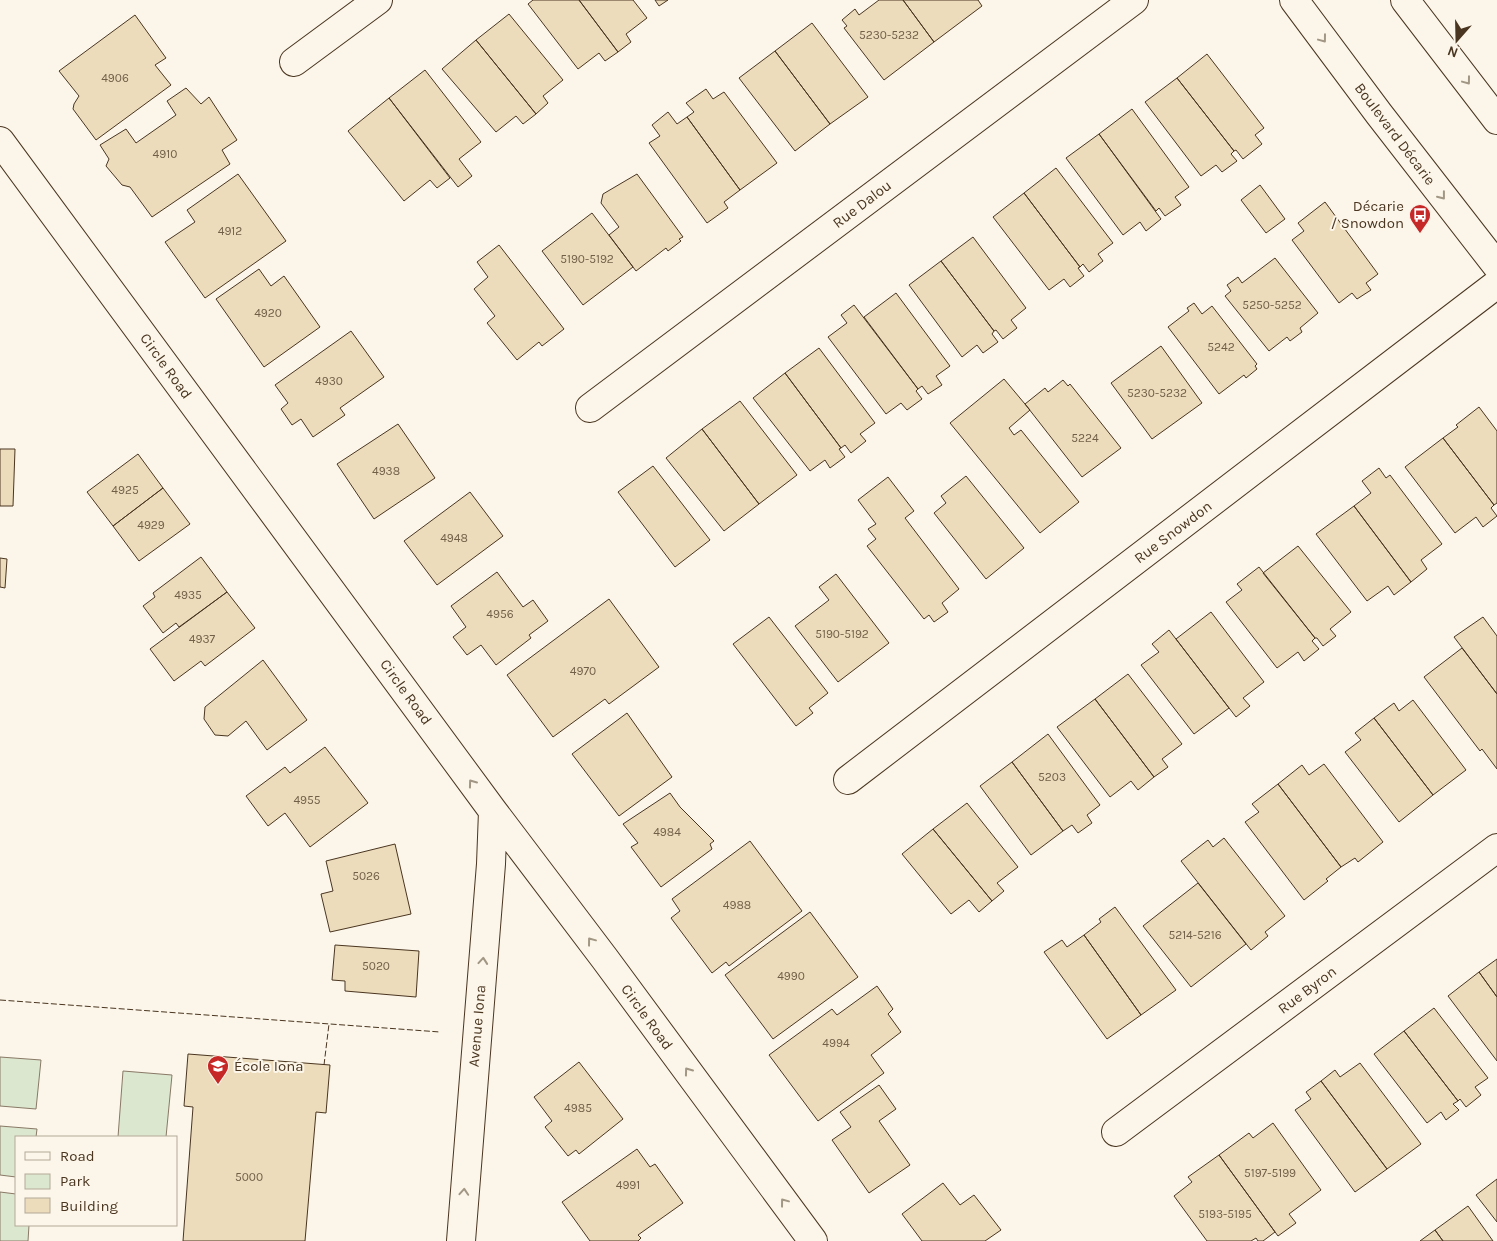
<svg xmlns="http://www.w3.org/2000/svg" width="1497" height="1241" viewBox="0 0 1497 1241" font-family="Karla,sans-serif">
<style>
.green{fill:#dce7d0;stroke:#887966}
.building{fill:#ecdcbc;stroke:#4a3520}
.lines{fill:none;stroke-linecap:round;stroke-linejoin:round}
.minor-casing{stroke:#4a3520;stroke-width:30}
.secondary-casing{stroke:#4a3520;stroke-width:30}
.motorway-casing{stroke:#4a3520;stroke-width:30}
.minor{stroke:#fbf6e9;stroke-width:28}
.secondary{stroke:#fbf6e9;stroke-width:28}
.motorway{stroke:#fbf6e9;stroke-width:28}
.fence{stroke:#4a3520;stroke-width:1;stroke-dasharray:6 2.5;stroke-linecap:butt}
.oneway{stroke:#a29684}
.labels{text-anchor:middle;stroke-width:4;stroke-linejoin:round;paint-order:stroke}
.number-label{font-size:12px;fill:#725f47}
.street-label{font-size:15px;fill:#4a3520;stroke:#fbf6e9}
.poi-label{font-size:15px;fill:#4a3520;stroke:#fbf6e9;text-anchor:end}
</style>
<rect width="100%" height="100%" fill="#fbf6e9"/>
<path class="green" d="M0,1057L41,1060L36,1109L0,1106Z
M123,1071L172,1075L166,1137H118Z
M0,1126L37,1129L36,1137H16V1177L0,1175Z
M0,1192L16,1194V1225H29L28,1241H0Z"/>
<path class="building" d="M533,0H579L618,52L605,61L599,53L578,69L528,4Z
M579,0H633L647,18L626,34L631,42L618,52Z
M655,0H668L659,6Z
M879,0H903L934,42L884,80L844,28L847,26L842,20L855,9L859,15Z
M903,0H978L982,6L934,42Z
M509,14L563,80L543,96L548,103L536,114L476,40Z
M135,15L166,58L155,65L171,85L96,140L73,109L74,104L79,96L59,71Z
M812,23L868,97L830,124L775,51Z
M476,40L536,114L523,124L516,116L496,132L442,69Z
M775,51L830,124L795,151L739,78Z
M1207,54L1264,128L1255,135L1262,144L1243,159L1236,150L1234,151L1177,78Z
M425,70L481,142L459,159L472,176L458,187L389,98Z
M1177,78L1234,151L1231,154L1237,161L1222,172L1216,165L1201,176L1145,102Z
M186,88L201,104L209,97L237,140L222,150L230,164L152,217L130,187L122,185L106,166L109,159L100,145L126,129L136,143L176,115L167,101Z
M706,89L713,99L724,92L777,163L740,190L687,117L694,112L686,103Z
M389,98L450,178L437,188L430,180L404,201L348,131Z
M1132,109L1189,187L1175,197L1181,205L1165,216L1159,208L1156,211L1099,134Z
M668,112L677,124L687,117L740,190L724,202L728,208L707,223L649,143L660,136L652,125Z
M1099,134L1161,219L1146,231L1140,222L1123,235L1066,158Z
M1056,168L1113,243L1098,254L1103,261L1089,272L1083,264L1080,267L1024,193Z
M238,174L286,241L205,298L165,242L195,222L187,210Z
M637,174L683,237L679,239L681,241L668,251L666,248L636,271L609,235L619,227L601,203L603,194Z
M1260,185L1285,219L1266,233L1241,200Z
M1024,193L1080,267L1078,268L1084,276L1070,287L1064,279L1049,290L993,217Z
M1325,202L1378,274L1366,283L1371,290L1357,299L1352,293L1339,303L1292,240L1304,231L1298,223Z
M592,213L633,267L583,305L542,251Z
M973,237L1026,308L1011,320L1017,328L1003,339L996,330L994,331L941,261Z
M499,245L564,329L542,346L539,342L517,360L487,323L495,316L474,289L488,277L477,262Z
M1275,258L1318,313L1300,328L1302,332L1290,341L1287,337L1269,351L1225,296L1231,291L1227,285L1238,277L1242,283Z
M941,261L994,331L992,334L998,342L983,353L977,345L962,357L909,285Z
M259,269L271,286L284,276L320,327L264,367L216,299Z
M896,293L950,366L936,376L942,385L928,394L922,386L918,389L864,317Z
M1194,303L1202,314L1212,306L1257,364L1255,366L1257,369L1246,378L1244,375L1219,394L1168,327L1189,311L1187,308Z
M854,305L918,389L916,391L922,399L907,410L901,403L886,414L828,337L847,323L841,315Z
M351,331L384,377L340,408L345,415L313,437L301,419L292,425L281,409L288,403L275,385Z
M1161,346L1202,403L1152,439L1111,383Z
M819,348L875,423L860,434L866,441L851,453L845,445L841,448L785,373Z
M785,373L841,448L839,449L845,457L830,468L825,460L810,471L753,398Z
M1004,379L1030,410L1009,428L1014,435L1021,430L1079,502L1040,533L950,423Z
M1063,380L1068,386L1070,384L1121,448L1082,477L1025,404L1045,388L1048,392Z
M740,401L797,475L759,504L702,429Z
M1479,407L1497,431V503L1494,505L1443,438L1458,427L1456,425Z
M398,424L435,478L374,519L337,464Z
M702,429L759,504L724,531L666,458Z
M1443,438L1494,505L1491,508L1497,516L1483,527L1476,517L1455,533L1405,467Z
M0,449H15L13,506H0Z
M138,454L163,488L113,526L87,492Z
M653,466L710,540L675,567L618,492Z
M1379,468L1386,478L1390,475L1442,544L1421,560L1427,569L1411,582L1354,506L1371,493L1362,481Z
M966,476L1024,548L986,579L934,513L946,503L941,496Z
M888,477L914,511L905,518L959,589L942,603L948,612L934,622L929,615L924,619L867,546L876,539L868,529L876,524L858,500Z
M163,488L190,524L139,561L113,526Z
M470,492L503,536L437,585L404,541Z
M1354,506L1411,582L1394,595L1388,586L1367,601L1316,534Z
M1298,546L1351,612L1330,629L1336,636L1323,646L1317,638H1315L1263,573Z
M201,557L227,592L179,627L176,623L163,633L143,606L155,597L153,593Z
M0,558L7,559L5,588L0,587Z
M1259,567L1315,638L1312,641L1319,649L1304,661L1298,652L1277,668L1226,602L1242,590L1237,584Z
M497,572L523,607L533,600L548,621L529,635L531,638L496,665L481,645L467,655L453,637L466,627L451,606Z
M836,574L889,643L838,682L795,626L829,600L819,587Z
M227,592L255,628L205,666L201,661L174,681L150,649Z
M609,599L659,667L609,704L605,699L553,737L507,675Z
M1211,612L1264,682L1243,698L1250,706L1236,717L1176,639Z
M769,617L828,693L809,708L813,713L796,726L733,644Z
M1483,617L1497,636V694L1454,637Z
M1169,630L1229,708L1194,734L1141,665L1159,652L1152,644Z
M1462,648L1497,694V769L1482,749L1480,751L1424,677Z
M263,660L307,720L267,750L246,721L228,736L215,735L204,719L205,707Z
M1128,674L1182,744L1162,759L1168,767L1154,777L1095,699Z
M1095,699L1154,777L1138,790L1131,781L1110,797L1057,727Z
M1413,700L1466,770L1433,795L1374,718L1394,703L1399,711Z
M627,713L672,777L619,816L572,754Z
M1374,718L1433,795L1399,822L1345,752L1361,740L1355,733Z
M1048,734L1100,805L1087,815L1092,823L1078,833L1072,825L1063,831L1012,762Z
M325,747L368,803L310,847L285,813L268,826L246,796L285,767L290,773Z
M1012,762L1063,831L1031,855L980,786Z
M1324,764L1383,842L1358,862L1355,858L1341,867L1278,784L1302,765L1309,775Z
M1278,784L1341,867L1326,879L1328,881L1304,900L1245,822L1259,812L1252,804Z
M670,793L680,807L714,841L710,844L712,849L661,887L631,847L638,843L623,824Z
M967,803L1018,867L997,883L1004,891L992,901L933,829Z
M933,829L992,901L979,912L969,900L951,914L902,854Z
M1224,838L1285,916L1265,932L1268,936L1251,950L1181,861L1208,840L1213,847Z
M750,841L802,911L729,966L726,962L712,973L671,918L680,911L672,899Z
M395,844L411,914L330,932L321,894L333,891L326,861Z
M1198,883L1246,944L1191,987L1143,926Z
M1115,907L1176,990L1141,1015L1084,935L1101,922L1099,919Z
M810,912L858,977L773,1039L725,975Z
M1084,935L1141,1015L1107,1039L1044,952L1062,940L1067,947Z
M335,945L419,951L416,997L345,991V981L332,980Z
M1497,959V997L1479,972Z
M1479,972L1497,997V1061L1448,996Z
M877,986L893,1009L888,1014L901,1032L871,1055L884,1073L818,1121L769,1055L832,1009L837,1015Z
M1434,1008L1488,1078L1475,1087L1481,1095L1466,1107L1460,1099L1458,1101L1404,1031Z
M1404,1031L1458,1101L1453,1104L1459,1110L1446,1120L1441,1112L1427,1123L1374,1054Z
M188,1054L330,1065L326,1113L316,1112L305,1241H183L193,1107L184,1106Z
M579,1062L623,1119L579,1154L576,1150L568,1156L545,1127L552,1121L534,1097Z
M1360,1063L1421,1144L1387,1169L1321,1081L1335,1070L1340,1077Z
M1321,1081L1387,1169L1355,1192L1295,1110L1311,1099L1306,1092Z
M879,1085L896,1109L879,1121L910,1165L869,1193L832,1140L851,1127L840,1112Z
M1273,1123L1321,1190L1289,1214L1296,1223L1278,1236L1219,1155L1249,1133L1253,1138Z
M637,1149L650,1167L655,1164L683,1203L638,1235L641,1238L638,1241H590L562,1202Z
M1219,1155L1275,1232L1263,1241H1258L1256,1238L1251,1241H1207L1174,1196L1192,1182L1188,1177Z
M1497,1179V1222L1476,1195Z
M943,1183L960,1205L974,1195L1001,1230L985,1241H922L902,1214Z
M1468,1206L1493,1241H1443L1435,1230Z
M1435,1230L1443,1241H1420Z"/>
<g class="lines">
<g class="minor-casing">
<path id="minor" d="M294,62L378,0
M0,141L493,811L605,959L813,1241
M590,408L1134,0
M848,780L1497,284
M1116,1132L1497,848
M461,1241L491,864L493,811"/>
</g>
<g class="secondary-casing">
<path id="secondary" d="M1294,0L1379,114L1497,266"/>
</g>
<g class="motorway-casing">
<path id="motorway" d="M1405,0L1497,120"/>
</g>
<use href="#minor" class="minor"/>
<use href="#secondary" class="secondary"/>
<use href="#motorway" class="motorway"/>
<path class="fence" d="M0,1000L440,1032
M324,1065L329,1024"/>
</g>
<defs><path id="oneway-chevron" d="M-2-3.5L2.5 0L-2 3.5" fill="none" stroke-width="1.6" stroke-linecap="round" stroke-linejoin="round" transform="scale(1.25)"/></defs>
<g class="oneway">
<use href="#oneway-chevron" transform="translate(1323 39) rotate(53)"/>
<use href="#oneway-chevron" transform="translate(1467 81) rotate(53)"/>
<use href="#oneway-chevron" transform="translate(1442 196) rotate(52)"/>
<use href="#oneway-chevron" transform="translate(472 783) rotate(-126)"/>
<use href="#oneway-chevron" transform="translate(591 941) rotate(-127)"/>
<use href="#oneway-chevron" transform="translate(483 961) rotate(-85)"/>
<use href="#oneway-chevron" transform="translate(688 1071) rotate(-126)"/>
<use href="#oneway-chevron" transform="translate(464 1192) rotate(-86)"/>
<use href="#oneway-chevron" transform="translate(784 1202) rotate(-127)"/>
</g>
<defs>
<g id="bus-pin" transform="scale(1.125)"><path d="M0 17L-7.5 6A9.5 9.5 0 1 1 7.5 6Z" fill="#c62828" stroke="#fbf6e9"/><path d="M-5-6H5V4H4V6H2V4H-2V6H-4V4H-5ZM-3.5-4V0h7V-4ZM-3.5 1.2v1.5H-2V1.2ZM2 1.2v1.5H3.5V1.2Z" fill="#fff"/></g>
<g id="school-pin" transform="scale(1.125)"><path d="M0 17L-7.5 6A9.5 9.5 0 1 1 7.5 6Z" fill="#c62828" stroke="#fbf6e9"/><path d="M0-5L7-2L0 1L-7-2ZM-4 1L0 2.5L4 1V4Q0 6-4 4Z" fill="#fff"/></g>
</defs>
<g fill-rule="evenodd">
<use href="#bus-pin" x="1420" y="215"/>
<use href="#school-pin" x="218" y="1066"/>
</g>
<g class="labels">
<g class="number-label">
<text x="889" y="39">5230-5232</text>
<text x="115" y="82">4906</text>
<text x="165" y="158">4910</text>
<text x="230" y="235">4912</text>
<text x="587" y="263">5190-5192</text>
<text x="1272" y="309">5250-5252</text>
<text x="268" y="317">4920</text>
<text x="1221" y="351">5242</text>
<text x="329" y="385">4930</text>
<text x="1157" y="397">5230-5232</text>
<text x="1085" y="442">5224</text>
<text x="386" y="475">4938</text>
<text x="125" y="494">4925</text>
<text x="151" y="529">4929</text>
<text x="454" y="542">4948</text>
<text x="188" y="599">4935</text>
<text x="500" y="618">4956</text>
<text x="842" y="638">5190-5192</text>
<text x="202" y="643">4937</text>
<text x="583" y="675">4970</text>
<text x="1052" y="781">5203</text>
<text x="307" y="804">4955</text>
<text x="667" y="836">4984</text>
<text x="366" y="880">5026</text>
<text x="737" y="909">4988</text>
<text x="1195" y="939">5214-5216</text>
<text x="376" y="970">5020</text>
<text x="791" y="980">4990</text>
<text x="836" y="1047">4994</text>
<text x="578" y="1112">4985</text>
<text x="1270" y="1177">5197-5199</text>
<text x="249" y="1181">5000</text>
<text x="628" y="1189">4991</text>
<text x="1225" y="1218">5193-5195</text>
</g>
<g class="street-label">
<text transform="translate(1395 134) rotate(53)" y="5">Boulevard Décarie</text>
<text transform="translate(862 204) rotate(-37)" y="5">Rue Dalou</text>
<text transform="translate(166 366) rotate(54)" y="5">Circle Road</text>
<text transform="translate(1173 532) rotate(-37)" y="5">Rue Snowdon</text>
<text transform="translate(406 692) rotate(54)" y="5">Circle Road</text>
<text transform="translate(1307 990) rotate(-37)" y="5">Rue Byron</text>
<text transform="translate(647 1017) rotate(54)" y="5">Circle Road</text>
<text transform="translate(477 1026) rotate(-85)" y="5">Avenue Iona</text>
</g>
<g class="poi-label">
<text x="1404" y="211">Décarie<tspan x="1404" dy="17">/ Snowdon</tspan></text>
<text x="234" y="1071" text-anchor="start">École Iona</text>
</g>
</g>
<rect x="15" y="1136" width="162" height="90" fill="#fbf6e9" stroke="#b4a999"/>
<rect x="25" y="1152" width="25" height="8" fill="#fbf6e9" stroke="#b4a999"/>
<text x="60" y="1161" font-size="15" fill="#4a3520">Road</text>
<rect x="25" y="1174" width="25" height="15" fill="#dce7d0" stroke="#b4a999"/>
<text x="60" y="1186" font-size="15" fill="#4a3520">Park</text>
<rect x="25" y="1198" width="25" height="15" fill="#ecdcbc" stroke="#b4a999"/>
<text x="60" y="1211" font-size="15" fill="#4a3520">Building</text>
<g transform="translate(1457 40) rotate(200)" stroke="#fbf6e9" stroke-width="4" paint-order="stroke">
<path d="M0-4L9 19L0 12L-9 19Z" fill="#4a3520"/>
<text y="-8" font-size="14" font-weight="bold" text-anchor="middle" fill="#4a3520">N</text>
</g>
</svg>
